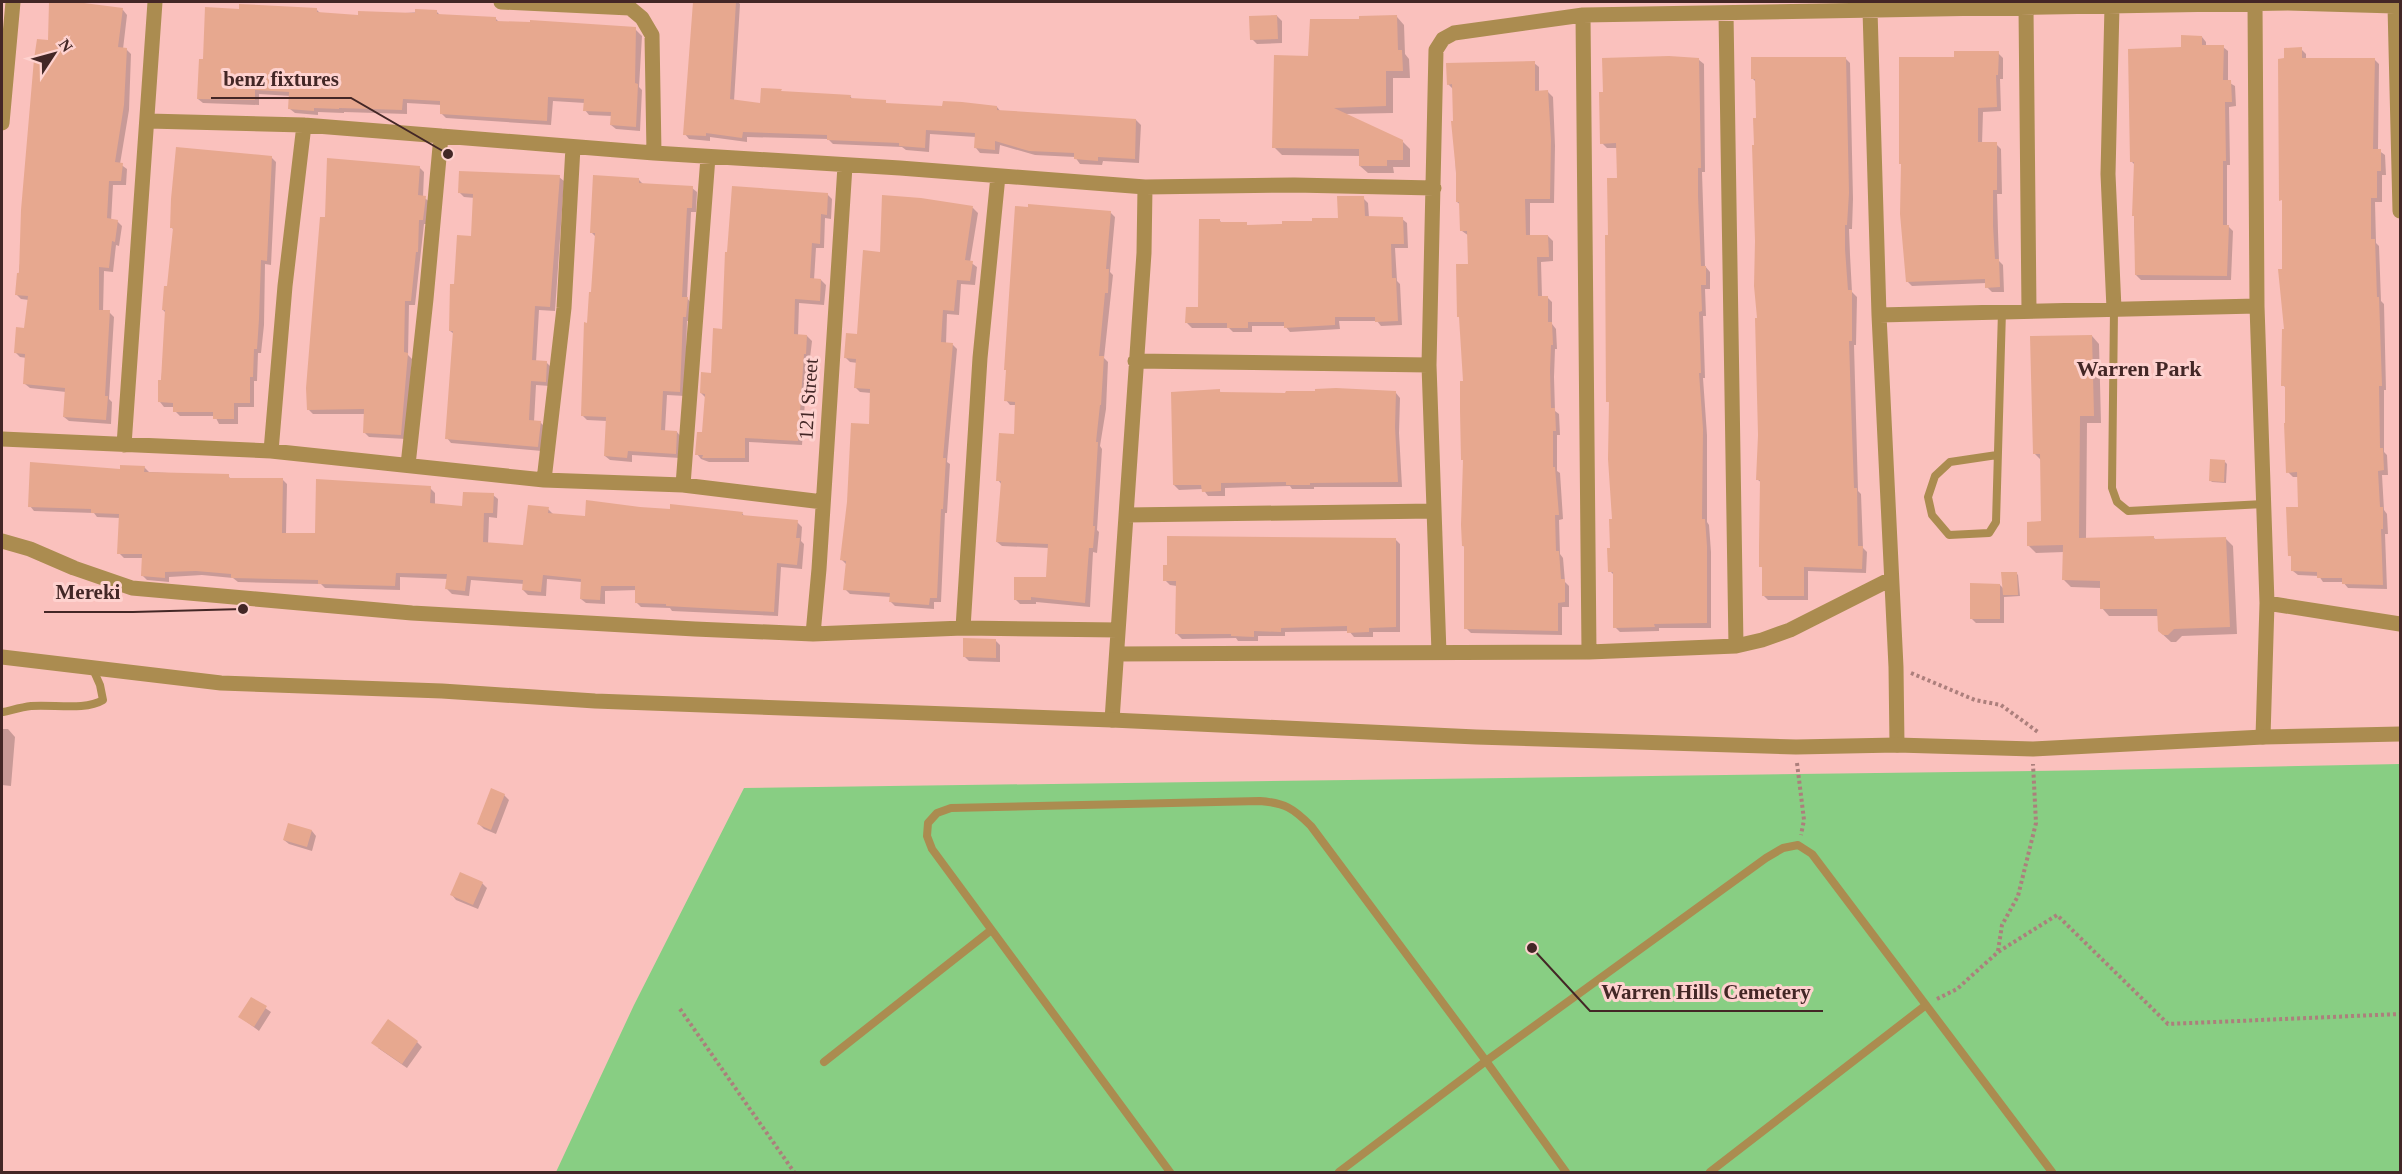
<svg xmlns="http://www.w3.org/2000/svg" width="2402" height="1174" viewBox="0 0 2402 1174" font-family="Georgia,serif">
<style>
.green{fill:#88ce83}
.shadow{fill:#0003}
.building{fill:#e7a88f}
.lines{fill:none;stroke-linecap:round;stroke-linejoin:round}
.path{stroke:#ac7f7c;stroke-width:4;stroke-dasharray:3 3;stroke-linecap:butt}
.service{stroke:#ab8c50;stroke-width:8}
.minor{stroke:#ab8c50;stroke-width:15}
.tertiary{stroke:#ab8c50;stroke-width:15}
.labels{text-anchor:middle;stroke-width:6;stroke-linejoin:round;paint-order:stroke}
.street-label{font-size:20px;fill:#432726;stroke:#fed2cf}
.quarter-label{font-size:22px;font-weight:bold;fill:#432726;stroke:#fed2cf}
.leader{fill:none;stroke:#432726;stroke-width:2}
.callout-dot{fill:#432726;stroke:#fed2cf;stroke-width:2}
.callout-label{font-size:21px;text-anchor:middle;font-weight:bold;fill:#432726;stroke:#fed2cf;stroke-width:6;stroke-linejoin:round;paint-order:stroke}
</style>
<rect width="100%" height="100%" fill="#fac1bd"/>
<path class="green" d="M2400,764V1172H556L634,1005L744,788L2103,770Z"/>
<path class="shadow" d="M51,2L80,3L123,10L127,15L123,49H126L131,54L129,110L120,164L127,169L126,185H113L111,221H117L122,226L119,246L116,245L113,272L104,271L103,312H109L114,317L109,399L112,402L111,424L69,421L64,417L66,392L30,388L25,384L27,358L20,357L16,353L25,330L29,300L21,299L16,294L49,42Z
M694,2H738L740,4L734,101L761,105L781,91L783,93L850,96L853,100L885,102L889,105L944,108L997,107L1001,112L1136,120L1141,125L1139,163L1103,161L1102,165L1080,164L1075,157L1035,155L1000,145L999,154L980,153L976,148V137L930,134L929,152L906,150L902,147L833,144L828,139L747,137V142L710,137V141L689,139L685,134Z
M316,9L321,14L359,16L436,11L440,15L496,19L499,22L635,29L642,36L639,87L642,90L640,131L616,129L611,125L612,116L589,115L585,110V103L553,101L551,125L446,118L441,113L442,105L407,103V114L344,112V113L318,112V115L295,113L290,109L291,96L259,94V105L203,103L198,99Z
M1277,16L1282,21V43L1257,44L1252,39Z
M1397,17L1404,25L1405,54L1409,59L1410,78H1393V113L1345,114L1402,141L1410,149V167H1393L1394,173H1368L1360,166V156L1282,155L1274,147L1309,58L1361,21Z
M2202,37L2206,42V46L2223,47L2228,51V82L2235,86L2236,106L2229,107L2230,165H2227V225L2233,231L2231,280H2141L2136,275L2134,216L2135,165L2131,161L2183,48Z
M2301,49L2306,54V60L2374,59L2379,64L2378,150L2385,155L2386,175H2382V202H2375L2376,243L2379,246L2381,301L2384,304L2386,390H2384V452L2387,455L2388,475H2382L2384,510L2387,514L2388,534H2385L2387,589L2348,588L2343,582H2323L2319,576L2298,575L2293,571L2292,558L2290,555L2300,509L2299,477H2293L2288,472L2287,389L2283,385L2285,330L2283,271L2286,60Z
M1998,53L2003,58V79H2000L2001,111L1983,112L1982,144H1996L2001,149L2002,194H1997L1998,232L1999,261L2003,265L2004,292H1992L1987,287V283L1912,286L1907,281L1955,59Z
M1845,58L1850,63L1853,199L1852,229H1849L1850,255L1852,292L1857,297L1856,345H1854L1858,491L1861,494L1863,548L1867,552L1866,573L1808,571V600H1768L1763,595V569L1761,566L1762,483L1758,480L1759,319L1755,146L1758,119L1756,82L1752,78Z
M1699,60L1704,64L1705,172H1702L1705,266L1710,272V289H1705L1706,316H1703L1705,378H1703L1707,435V522L1709,525L1711,552V628H1659V631L1620,632L1615,627V576L1610,571L1614,520L1610,404L1608,401L1610,236L1618,180L1617,148H1607L1602,143Z
M1534,63L1539,67V92H1548L1553,97L1555,146L1554,203H1530V237L1548,236L1553,241V261L1541,262L1542,297H1547L1552,302V324L1556,329L1557,349H1555L1554,377L1555,411L1559,414L1560,435H1557V471L1560,473L1563,519L1559,520L1560,554L1563,558L1565,582L1569,586V607H1562V635L1471,633L1466,628L1465,547L1463,546L1465,462L1462,459L1464,383L1461,319L1470,265L1469,236L1462,231L1461,205L1457,202L1453,89L1448,84Z
M271,157L276,162L271,265L265,264L264,325L261,353H258L257,381H254V407H238V424H219L215,416H180L175,411V407H164L160,402L166,313L163,310L169,288L174,230L172,228Z
M419,167L424,172L423,197L430,202L428,224H424L415,305H409L408,355L412,359L406,439L369,437L364,432L365,414H313L308,409L326,219Z
M559,177L564,181L555,311L539,310L536,362H546L551,367L550,386L536,385L534,422H540L545,427L542,451L451,443L447,438L454,334L450,331L456,286L473,238L475,198L464,197L459,192Z
M639,180L644,185L692,188L697,192L696,212H691L687,298L692,304L690,321H687L685,396L667,395L665,431L677,432L681,437L680,458L632,455V462L610,460L605,456L607,421L587,420L582,415L596,237L591,232Z
M827,194L832,199L831,219L825,218L824,248H816L814,280H821L826,285L824,305L799,303L798,336H807L812,341L810,358H808L802,445L749,442V462H709L701,459L697,454L704,434L706,398L701,393L712,375L723,331Z
M1363,198L1368,203L1369,218L1402,219L1407,223L1408,248H1395L1397,281L1400,284L1402,325L1381,326L1377,321H1339L1340,329L1290,332L1285,326H1252V332H1233L1229,328H1192L1187,323L1200,308L1219,220L1223,224H1246L1249,227L1339,220Z
M920,199L973,208L978,213L970,262L977,267L975,285L961,284L959,315L947,314L946,344L953,345L957,349L947,462L950,464L947,513H945L941,602H934V609L895,606L890,601L891,597L850,594L845,589L847,565L842,560L870,426L871,393L860,392L855,387L858,363L850,362L845,357L858,336L881,254Z
M1110,212L1115,217L1110,272L1113,275L1104,358L1108,362L1106,409L1100,446L1102,449L1097,530L1099,532L1097,553L1093,552L1090,607L1036,602V604H1020L1015,599L1048,579L1049,548L1002,546L997,542L1002,485L998,480L1015,435L1017,405H1010L1006,400Z
M2092,336L2099,344L2101,423H2087L2086,540L2153,537L2157,541L2226,539L2233,546L2237,634L2182,636L2176,642H2171L2159,631V616H2109L2102,608L2101,588L2071,587L2064,580V552L2036,553L2028,545L2042,523L2041,460L2034,453Z
M1219,391L1222,393H1396L1400,398L1399,433L1402,487H1314V489H1292L1290,486L1225,488V496H1208L1203,489L1179,490L1174,485Z
M2225,462L2227,464L2226,483L2212,482L2210,480Z
M144,467L149,472L228,476L232,480L282,479L287,484L286,534H317L430,488L435,493V505L464,508L493,495L498,499L497,518L489,517L488,544L524,546L548,509L553,514L586,518L671,510L742,513L745,517L797,522L802,527L801,541L804,544L802,569L781,567L778,616L672,611L670,608L641,607L636,602L637,590L605,591V604L586,603L581,599L582,582L547,579L546,596L528,595L523,590L524,584L471,580L469,596L452,594L447,589L448,579L400,577V590L325,588L321,584L238,582L233,578L202,575L169,577V582L147,580L142,575L143,558H124L119,553L120,518L97,517L94,513L34,511L30,506L122,470Z
M1395,539L1400,544V632H1373V637H1354L1349,631L1285,632V636H1258V641H1238L1236,638L1182,639L1177,634V586L1170,585L1165,580Z
M2016,573L2018,575L2020,596L2004,597V623H1976L1971,618L2000,585L2004,589Z
M995,640L1000,645V662L969,661L964,656Z
M2,729H8L15,737L11,786L2,785Z
M504,795L509,800L496,834L484,829L479,824Z
M289,825L312,831L316,836L312,851L289,844L284,840Z
M482,883L487,888L478,909L456,900L452,895Z
M252,999L271,1012L259,1031L240,1017Z
M417,1042L422,1047L407,1068L378,1048Z"/>
<path class="building" d="M49,2H76L123,8L118,47L127,48L124,105L115,162L123,163L121,181H109L107,218L118,220L115,242L112,241L109,268L99,267V310H110L105,396H108L106,420L63,417L65,388L23,384L25,354L14,353L16,327L24,328L28,296L15,295L17,273H19L21,210L34,59L37,39L48,40Z
M693,2H736L730,99L760,103L761,88L782,89L781,91L851,95L850,98L886,100V103L942,106L943,101L962,102L997,106V110L1136,119L1135,159L1098,157V161L1074,159V153L1029,151L995,141V150L974,148L975,133L926,130L925,148L899,146V143L827,140V135L743,132L742,138L706,133V136L683,135Z
M239,4L317,8V12L358,15V11L415,13V9L437,10V14L496,17V21L530,22V20L636,27L635,83L638,84L636,127L610,125L611,112L583,111L584,99L548,97L547,121L440,114V101L403,99L402,110L339,108V109L314,108V111L288,109L289,92L255,90V100L197,99L199,59H203L205,7L239,9Z
M1277,15L1278,39L1250,40L1249,16Z
M1397,15L1398,50H1402L1403,71H1386V106L1334,108L1403,140V160H1387V166H1359V149L1272,148L1274,55L1308,56L1310,19H1359V16Z
M2181,35L2202,36V45H2224L2223,80H2231L2232,102H2225L2226,161H2223V225H2229L2227,276L2135,275L2134,216H2132L2134,162H2130L2128,49L2181,47Z
M2302,47V58H2375L2373,149H2381V171H2377V198H2371V239H2375L2377,297H2379L2382,386H2379L2380,448H2383L2384,470L2378,471L2380,507H2383V529H2381L2383,585L2342,584V578H2317V572L2291,571V556H2288L2286,507H2298L2297,472L2286,473L2284,423H2285V386H2281L2282,329H2284L2278,269H2282V200L2279,201L2278,59L2284,58V48Z
M1954,51H1999L1998,75H1996L1997,107L1978,108V142H1997V190H1993V226L1995,259H1999L2000,287L1985,288V279L1906,282L1900,214L1901,164H1899V57H1954Z
M1669,56L1699,58L1701,168H1698V196L1701,266H1706V285H1701L1702,311L1699,312L1701,373H1699L1703,429L1702,519H1705L1707,546V623L1654,624L1655,627L1613,628V572H1608L1607,548H1610L1609,519H1612L1608,459L1609,402H1606L1605,235H1608L1607,178H1617L1616,143L1600,144L1599,92H1603L1602,58Z
M1751,57H1846L1849,193L1847,225H1845V249L1848,290H1852V341H1849L1852,433L1854,488H1857L1858,546H1863L1862,569L1804,567V596H1762V567H1759V547L1760,480H1756L1758,435L1755,318H1757L1754,286L1755,241L1752,145H1754L1753,118H1756L1755,79H1751Z
M1535,61V91L1548,90L1551,140L1550,199H1525L1526,235H1548L1549,257H1537L1538,296H1548V322H1552L1553,345H1551L1550,371L1551,408H1555L1556,431H1553V467H1555L1559,515H1555L1556,551H1559L1561,579H1565V602L1558,603V631L1464,629V546H1462L1461,525L1463,460H1461L1460,411V381H1463L1459,317H1457L1456,264H1468L1467,231H1460L1459,202H1456V172L1451,121H1453L1452,84L1447,85L1446,63Z
M176,147L272,156L267,261L261,260L259,319L257,349H254L253,377H250V403H234V419H213V412H173V403L158,402V380H161L165,310H162L164,286H167L173,228H170L171,199Z
M327,158L420,166L418,195L426,196L423,220H419L418,252H416L411,301H405L404,352L408,353L401,435L363,433L364,409L307,410L306,388L320,217H325Z
M459,171L560,175L550,307L535,306L532,360L547,361L546,382L531,381L529,420L541,421L538,447L445,439L453,331H449L450,284H454L457,235L471,236L473,194L458,193Z
M593,175L639,178V183L693,186L692,208H687L682,297H688L686,317H683L680,392L663,391L661,430L677,431L676,454L628,451L627,458L604,456L606,417L581,416L584,322L587,323L589,292H591L595,233H590Z
M732,186L828,193L827,215L821,214L820,244L812,243L810,278L821,279L820,301L795,299L794,334L807,335L806,354H804L798,441L745,438V458H702L703,455H695L697,432H702L705,394L700,393L701,372L711,373L713,328L722,329L725,252H727Z
M882,195L921,198L973,206L965,260L973,261L970,281L957,280L954,311L943,310L941,342L953,343L943,458H946L943,509H941L937,598H930L929,605L889,602L890,593L843,590L846,561L840,560L847,502L851,423L869,424L870,389L854,388L856,359L844,358L846,333L857,334L863,250L880,252Z
M1337,196H1364L1365,216L1403,217L1404,244H1391L1392,278H1396L1398,321L1375,322V317H1335V325L1284,328V322H1248V328H1227V323H1185L1186,307H1198L1199,219H1220V222H1247V225L1282,224V221H1312V218H1338Z
M1028,204L1111,211L1106,269H1109L1108,293H1105L1099,356H1104L1101,405H1100L1096,442H1098L1093,526H1095L1093,548H1089L1085,603L1031,597V600H1014V577H1046L1048,544L996,542L1001,481H996L999,433L1014,434L1015,402L1004,401L1006,370H1004L1015,206L1028,207Z
M2092,335L2094,416H2080L2079,538L2154,536V539L2226,537L2230,627L2174,629L2168,635H2163L2158,631L2157,609H2100V581L2062,580L2063,545L2027,546V522L2041,521L2040,454H2033L2030,336Z
M1336,388L1396,391L1395,427L1398,482L1310,483V485H1286V482L1221,483V491L1202,492L1201,485H1173L1171,392L1220,389V392L1285,393L1286,391H1315V389Z
M2210,459L2225,460L2224,482L2209,481Z
M30,462L120,469V465L145,466L144,472L229,474V478H283L282,533H315L316,479L431,486L430,503L462,506L463,492L494,493L493,513H484L483,542L523,545L528,505L549,507L548,513L585,516L586,500L640,507L670,509V504L743,512L742,515L798,520L796,538H800L797,565L777,563L774,612L666,606V604L635,603V586H601L600,600L580,599L581,579L543,575L541,592L522,590L523,580L467,576L465,591L445,589L447,574L396,573L395,586L318,584V580L231,578V574L196,571L165,572V578L141,576L142,554H117L119,514L91,513V509L28,507Z
M1167,536L1396,538V627L1369,628V632L1347,633V626L1281,628V632L1254,631V637L1231,636V634H1175L1176,581H1163V565H1167Z
M2001,572H2017L2018,595H2003Z
M1970,583L2000,584V619H1970Z
M963,638L996,639V658L963,657Z
M491,788L505,794L491,830L477,824Z
M288,823L312,830L307,847L283,840Z
M460,872L483,882L473,905L450,895Z
M251,997L267,1006L254,1027L238,1017Z
M388,1019L418,1041L402,1064L371,1043Z"/>
<g class="lines">
<path class="path" d="M1911,673L1975,700L2001,705L2038,732
M1797,763L1804,820L1801,835
M1998,951L2002,925L2018,896L2036,823L2033,764
M1937,999L1957,989L1998,952L2057,915L2168,1024L2400,1014
M680,1009L794,1172"/>
<path class="service" d="M2114,309L2112,488L2117,502L2128,511L2264,504
M1997,455L1950,462L1935,476L1928,497L1932,515L1949,535L1989,533L1996,522L2002,311
M3,712C12,710 22,707 31,706C53,704 85,711 103,700L100,685L92,667
M824,1062L990,931
M1170,1172L932,849L927,836L928,823L937,813L951,808L1260,801C1285,803 1293,808 1311,826L1486,1061L1566,1172
M1339,1172L1486,1061L1766,858L1783,848L1798,845L1812,854L2052,1172
M1710,1172L1926,1005"/>
<path class="minor" d="M501,2L630,8L642,18L652,35L654,153L900,168L1145,187L1294,185L1434,188
M2255,4L2257,306L2267,603L2263,737
M2112,6L2108,174L2114,309
M2400,6H2395L2400,211
M2026,8L2029,311
M1870,10L1879,315L1896,667L1897,745
M1726,13L1736,646
M1583,15L1589,652L1736,646L1762,640L1790,630L1891,579
M148,121L304,125L654,153
M2,123L13,2
M1879,315L2257,306
M1135,361L1429,365
M2,439L271,451L544,480L683,485L823,502
M124,445L155,2
M271,451L285,286L304,125
M408,465L426,299L441,136
M544,480L564,308L573,147
M683,485L708,157
M1126,515L1434,511
M2,541L30,549L74,568L132,588L412,613L695,629L813,634L963,628L1118,630
M2267,603L2400,624
M963,628L980,358L998,176
M813,634L819,569L845,166
M1439,653L1429,365L1436,50L1443,39L1454,33L1583,15L2288,3L2395,6
M1117,654L1589,652
M1112,720L1144,253L1145,187"/>
<path class="tertiary" d="M2,657L221,683L442,691L595,701L1112,720L1476,737L1796,747L1897,745L2033,749L2263,737L2400,734"/>
</g>
<g class="labels">
<g class="street-label">
<text transform="translate(808 399) rotate(-86)" y="7">121 Street</text>
</g>
<g class="quarter-label">
<text x="2139" y="376">Warren Park</text>
</g>
</g>
<path class="leader" d="M448 154L351 98H211M243 609L133 612H44M1532 948L1590 1011H1823"/>
<g class="callout-dot">
<circle cx="448" cy="154" r="6"/>
<circle cx="243" cy="609" r="6"/>
<circle cx="1532" cy="948" r="6"/>
</g>
<g class="callout-label">
<text x="281" y="86">benz fixtures</text>
<text x="88" y="599">Mereki</text>
<text x="1706" y="999">Warren Hills Cemetery</text>
</g>
<rect width="2402" height="1174" fill="none" stroke="#432726" stroke-width="6"/>
<g transform="translate(54 54) rotate(54)" stroke="#fed2cf" stroke-width="4.5" paint-order="stroke">
<path d="M0-4.5L10 22L0 15L-10 22Z" fill="#432726"/>
<text y="-9" font-size="16" font-weight="bold" text-anchor="middle" fill="#432726">N</text>
</g>
</svg>
